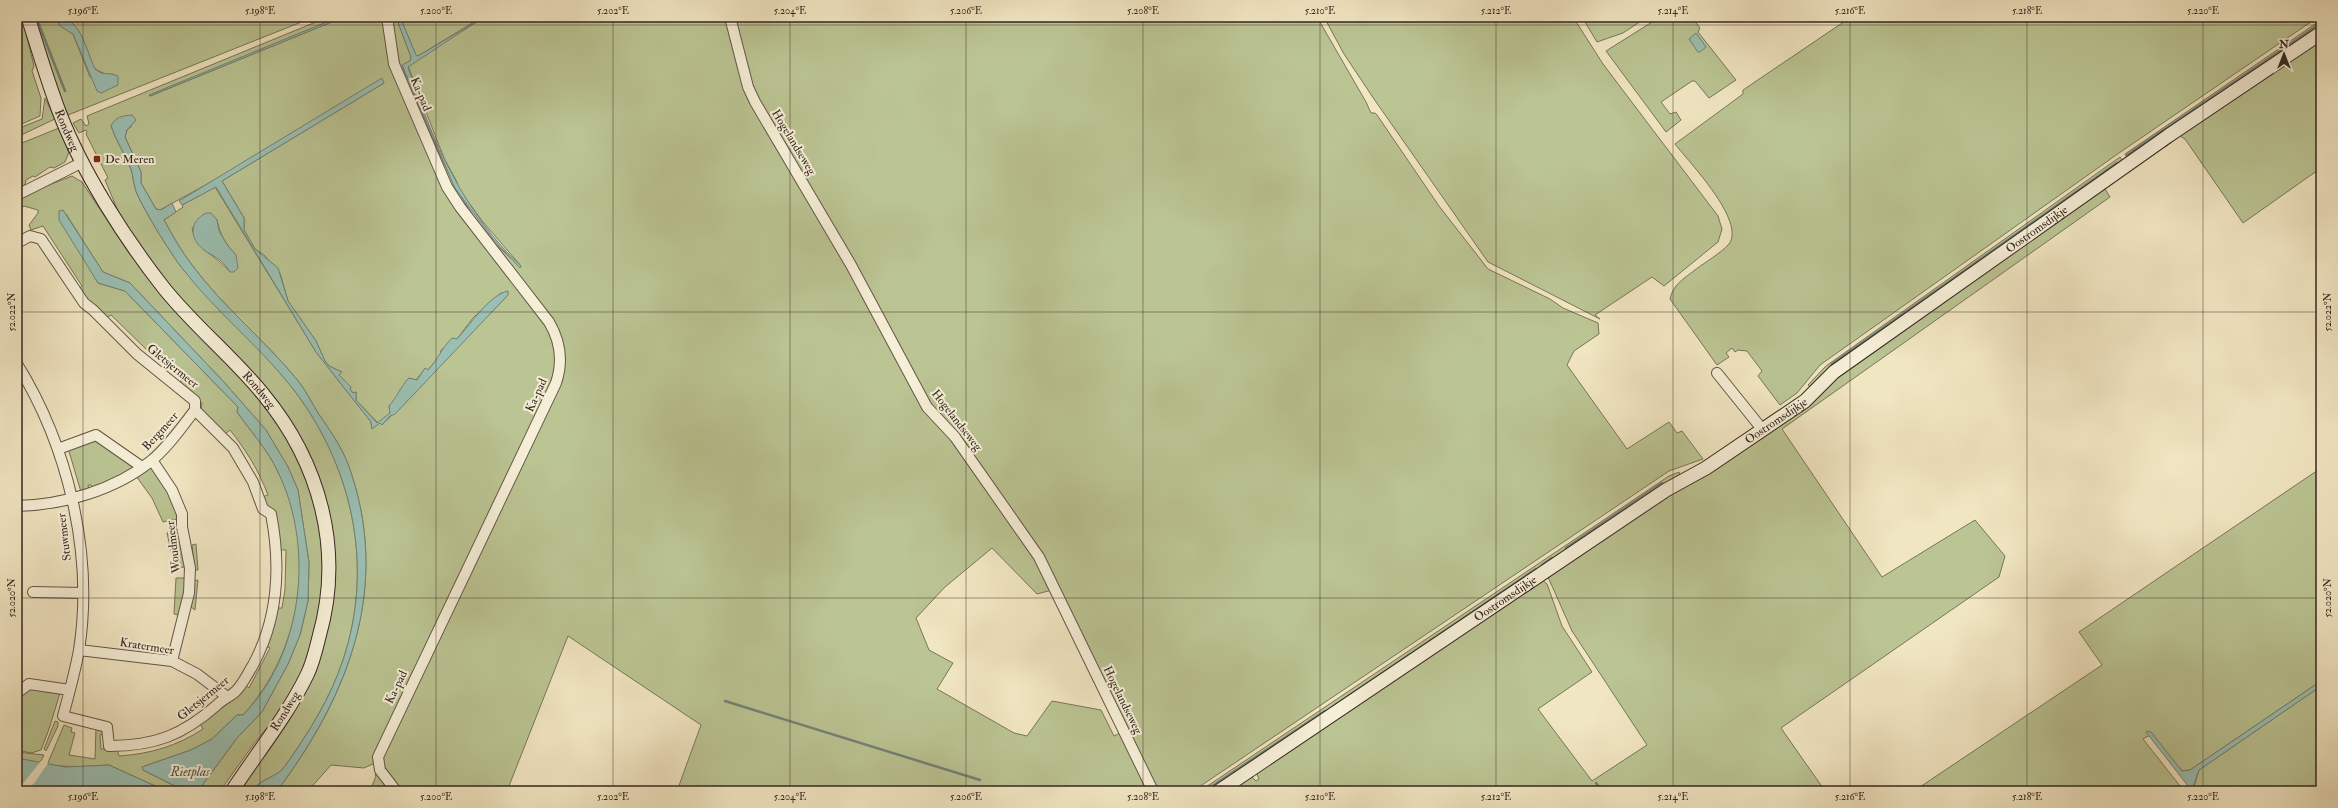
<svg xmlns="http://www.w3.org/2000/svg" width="2338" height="808" viewBox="0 0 2338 808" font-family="'IM FELL Double Pica',serif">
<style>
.green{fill:#bbc493;stroke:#78755a;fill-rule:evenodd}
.water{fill:#9bc0b3;stroke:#728278}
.pier{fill:#f1e6c2}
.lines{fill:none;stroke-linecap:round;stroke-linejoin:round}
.stream{stroke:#728278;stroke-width:2.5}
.street-casing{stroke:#645648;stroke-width:12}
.secondary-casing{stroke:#352620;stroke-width:15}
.street{stroke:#f6efd7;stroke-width:10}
.secondary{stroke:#f6efd7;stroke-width:13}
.ticks{fill:none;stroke:#352620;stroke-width:1;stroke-opacity:0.45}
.poi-dot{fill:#8f2418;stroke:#f6efd7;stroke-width:1.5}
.labels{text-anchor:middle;stroke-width:4;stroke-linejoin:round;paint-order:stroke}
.street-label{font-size:12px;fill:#352620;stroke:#f6efd7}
.poi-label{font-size:12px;fill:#352620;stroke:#f6efd7;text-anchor:start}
.water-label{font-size:13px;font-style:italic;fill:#54544c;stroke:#f6efd7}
.neatline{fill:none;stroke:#352620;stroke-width:1.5}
.ticks-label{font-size:10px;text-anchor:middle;fill:#352620}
</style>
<rect width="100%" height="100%" fill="#f1e6c2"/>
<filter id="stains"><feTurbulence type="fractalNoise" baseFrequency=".005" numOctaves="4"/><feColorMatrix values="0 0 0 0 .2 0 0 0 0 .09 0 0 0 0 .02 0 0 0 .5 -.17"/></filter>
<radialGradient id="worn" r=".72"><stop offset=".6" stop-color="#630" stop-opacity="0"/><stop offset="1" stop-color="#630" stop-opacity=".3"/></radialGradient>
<path class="green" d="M17,17H22L34,66L32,71L41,98L40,116L17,126V117L22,115L17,87L20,66L17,50Z
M31,17H56L57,22L73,34L90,77L105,74L95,69L69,22L63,17H314L68,115L55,87Z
M328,17H339L150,96L344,17H385L406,104L416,128L424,139L444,186L554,336L557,372L407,689L400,698L375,763L364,768L331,765L308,791H277C350,694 392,584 348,464C341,446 329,429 318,413C312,403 306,391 299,382C266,341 223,307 192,265C181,251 173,236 164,220L183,207L182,205L215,187L316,352L371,422L372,429L378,423L356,400V392L353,393L350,389L351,387L339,375L341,372L329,366L325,361L316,341L288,301L280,273L264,255L255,249L244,230V218L222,181L384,83L382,79L231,171L160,210L156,209L141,183V172L125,137L127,130L132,126H111C116,141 125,154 131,169C133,175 133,181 135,188C139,203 171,254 182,268C190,278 200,287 209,296C236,326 265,354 290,385C352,463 375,565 343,660C331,697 308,734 285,766C277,778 262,777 252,791H239L278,733L329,615L313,465L146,256L118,211L105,180L108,178L86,134L87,132L86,130L79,133L73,123L81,119L86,126L89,124L87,116ZM217,220C220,235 226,245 236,255L230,272C216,255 196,250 192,228ZM501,293L508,295L383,424L381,423L390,413L389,406L399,396L409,378L416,380L425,369L428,370L440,356L441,350L457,339L473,318Z
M390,17H396L411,57L410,61L402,66C432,133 459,222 521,266L483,222L458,188L457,182L444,158L408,66L484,17H728L746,88L946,430L1022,535L1052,590L1037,594L992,548L945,587L916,618L929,650L953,663L937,689L1014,733L1027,736L1052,701L1101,710L1114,736L1122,732L1150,791H677L701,725L568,636L507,791H399L383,769L381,761L558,384L561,344L455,197L396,63Z
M400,17H482L418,56H416Z
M732,17H1317L1366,102L1371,113H1375L1377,115L1439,206L1488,269L1550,299L1563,308L1598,323L1599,334L1574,351L1567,365L1627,449L1669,422L1677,433L1682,431L1703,459L1669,471L1193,791H1155L1056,588L936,416L758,102Z
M1324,17H1573L1603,64L1718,216L1722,229L1718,242L1664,286L1652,277L1595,315L1600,319L1488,262L1374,99L1344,54Z
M1582,17H1647L1623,33L1597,42Z
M1660,17H1692L1700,28L1698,32L1736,80L1709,98L1695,81H1692L1661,102L1670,114L1676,112L1681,120L1666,132L1606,51Z
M1851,17H2318L2119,153L1820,365L1797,393L1780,405L1758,376L1762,371L1747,351L1738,350L1735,352L1732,348L1726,353L1729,357L1717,365L1670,299C1673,285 1683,279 1695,270C1705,262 1720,254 1729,244C1746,221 1689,162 1675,144L1743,94V90Z
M2321,20V28L2127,158L2125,154Z
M2321,36V168L2243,223L2185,139L2180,136L2165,147V143Z
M45,98L55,119L17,137V129L42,119Z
M59,128L69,152L65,162L54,168L50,167L35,177L33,176L26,180L25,185L17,189V145Z
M2120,157L2123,161L1811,388L1808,385L1826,366Z
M72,176L82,182L128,252L274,415L309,480L320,520L325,581L309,653L302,672L278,714L253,745L220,791H198L237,738L262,712L288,664L300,635L308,601L309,563L298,490L288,467L266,430L223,381L130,283L103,272L66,214L98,283L125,291L238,407L237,412C251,432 268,450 278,472C317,551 302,651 243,715H237L212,739L191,750L142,767L143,770L177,787L175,791H166L109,765L77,767L47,765L64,725L72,728L71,732L75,733L69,755L95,759L96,727L101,728L105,734L100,735L101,749H117L119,756C150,754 177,746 203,729L200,723L245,685L249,688L270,648L266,646L277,608H282L285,589L286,550H280L262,497L268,495C259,471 246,450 230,430L225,434L201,410L202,403L179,385L182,379L151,354L111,315L105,319L78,289L82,286L43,226L31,230L29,225L38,213V210L24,206L17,211V197Z
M2101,188L2105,189L2110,197L1782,429L1882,577L1975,520L2005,556L1999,577L1781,728L1825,791H1227L1250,775L1256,781L1259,779L1256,772L1541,579L1547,584L1562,626L1592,672L1538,709L1592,781L1647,745L1572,631L1548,577L1835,378Z
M92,437L134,464V470L92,489L91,485H88L89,490L81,492L68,448Z
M148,467L153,468L159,479L161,478L180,515L177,519L163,522L152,498L136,476Z
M2321,468V681L2190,770L2182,771L2152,734L2143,739L2184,791H1914L2102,665L2079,632Z
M1679,472L1680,475L1214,791H1200L1669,476Z
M178,529L186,567H185L175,568L167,533Z
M196,544L198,570H195L192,545Z
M176,578H186L187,580L180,615L174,614Z
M198,580L195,610L191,607L194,581Z
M2321,686V791H2197L2194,787L2199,770Z
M31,688L60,693L49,729L41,750L31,753L17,750V697Z
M55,721L58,722V726L46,751L44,749Z
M17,752L44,755L40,763L17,758Z
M378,771L392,791H370L376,776L375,775Z"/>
<path class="water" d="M56,17C81,17 86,50 95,69C104,77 108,71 118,76V85L101,93L97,91L73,34L60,26Z
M339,17H344L150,96L149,95Z
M396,17H400L416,55L418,56L484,17L408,67C432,141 464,213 521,266L520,268L492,238L455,188L402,65L410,61L411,57Z
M1696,33L1706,47L1700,52H1698L1689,39Z
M382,78L384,83L222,181L244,218V230L255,249L278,268L288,301L316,341L325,361L329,366L342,372L339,375L351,387L350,389L353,393L356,392V400L377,423L390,413L389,406C398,396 400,387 409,378L417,380L425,368L428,370C438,359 442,348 452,338L457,339C470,325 489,295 508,291V295L395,414L390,416L382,425L380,423L372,429L371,422L316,352L216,187L182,205L179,201Z
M132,115L136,120L127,130L125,137L141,172V183L156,209L161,210L172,203L176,212L164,220C173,236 181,251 192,265C223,307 266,341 299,382C306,391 312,403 318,413C329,429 341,446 348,464C392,585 350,693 277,791H252C262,777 277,778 285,766C308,734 331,697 343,660C375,565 352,463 290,385C257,344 214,310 182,268C171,254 139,203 135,188C133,181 133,175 131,169C125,154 116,141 111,126C115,117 122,116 132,115Z
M63,210L103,272L130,283L223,381L266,430L288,467L298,490L309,563L308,601L300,635L288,664L262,712L237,738L198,791L182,789L181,791H175L177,787L143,770L142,767L191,750L212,739L237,715H243C303,654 315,548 278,472C268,450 251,432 237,412L238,407L125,291L98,283L59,220V211Z
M206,213H211L217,220L219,231L228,246L236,255L238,268L234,272H230C227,268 224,263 220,260C215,256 209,254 204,250C189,238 189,222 206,213Z
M2321,681V686L2199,770L2193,786L2197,791H2192L2146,732L2149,731L2152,733L2182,771L2190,770Z
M17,758L65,767L109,765L166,791H17Z"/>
<path class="pier" d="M41,761L48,763L35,782L27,791H17Z"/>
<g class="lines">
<path class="stream" d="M36,17L65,91
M2127,155L2321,23
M1832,364L2117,163
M1566,548L1662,483
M1542,565L1552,558
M725,701L980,780
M1335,705L1536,569
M1596,783L1602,791
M1205,791L1325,711"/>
<g class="street-casing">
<path id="street" d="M387,17L394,64L447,187L460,207L549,322C561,342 563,362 556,383L378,757L380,770L396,791
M730,17L748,87L755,102L851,265L927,407L955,437L1039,557L1153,791
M17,195L83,162
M17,243L30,236L41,239L84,303L93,310L137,354L195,401V410L233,448L253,482L263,509L271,514C281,566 279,617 253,665C248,673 243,684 236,691C231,696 223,699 217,705C183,735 155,746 109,746L107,727L63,716C69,694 75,672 79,650C94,554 68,446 17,364
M1717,373L1762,429
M58,449L96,435L142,467
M152,460L172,490L182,514V527L190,568L189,593L172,661
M17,506C63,505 115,490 151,461C168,447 182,427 195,410
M33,592L82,593
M79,650L172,661L197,674L226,696
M17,693L29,684L70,690"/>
</g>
<g class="secondary-casing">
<g id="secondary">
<path id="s1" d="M28,17C38,49 48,83 60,114C83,173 124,237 163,287C193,325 232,356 263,394C320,463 344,550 319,637C316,649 313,663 307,675C287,716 257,753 232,791"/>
<path id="s2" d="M1219,791L1666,490L1706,468L1805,401L1834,372L2168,136L2321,33"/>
</g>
</g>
<use href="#street" class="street"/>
<use href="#secondary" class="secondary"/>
</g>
<path class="ticks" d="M83,17V791M260,17V791M436,17V791M613,17V791M790,17V791M966,17V791M1143,17V791M1320,17V791M1496,17V791M1673,17V791M1850,17V791M2027,17V791M2203,17V791M17,25H2321M17,312H2321M17,598H2321"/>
<rect class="poi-dot" x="93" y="155" width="8" height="8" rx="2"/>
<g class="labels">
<g class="street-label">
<text transform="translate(421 94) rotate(67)" y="4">Ka-pad</text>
<text dy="4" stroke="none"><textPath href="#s1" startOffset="120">Rondweg</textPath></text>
<text transform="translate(794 142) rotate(59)" y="4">Hogelandseweg</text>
<text dy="4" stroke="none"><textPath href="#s2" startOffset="993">Oostromsdijkje</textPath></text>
<text transform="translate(173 366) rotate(39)" y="4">Gletsjermeer</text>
<text dy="4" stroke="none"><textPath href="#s1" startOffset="445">Rondweg</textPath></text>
<text transform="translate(536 395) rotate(-65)" y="4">Ka-pad</text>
<text transform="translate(957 420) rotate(52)" y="4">Hogelandseweg</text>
<text dy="4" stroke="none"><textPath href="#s2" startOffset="669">Oostromsdijkje</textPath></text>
<text transform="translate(160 431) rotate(-48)" y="4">Bergmeer</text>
<text transform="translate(64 537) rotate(-97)" y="4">Stuwmeer</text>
<text transform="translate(173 547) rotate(-97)" y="4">Woudmeer</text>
<text dy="4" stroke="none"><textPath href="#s2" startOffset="345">Oostromsdijkje</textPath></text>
<text transform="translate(147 646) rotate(9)" y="4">Kratermeer</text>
<text transform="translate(396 687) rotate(-64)" y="4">Ka-pad</text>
<text transform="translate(203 698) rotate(-39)" y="4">Gletsjermeer</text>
<text transform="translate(1123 700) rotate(64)" y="4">Hogelandseweg</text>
<text transform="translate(285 711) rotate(-58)" y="4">Rondweg</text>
</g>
<g class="poi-label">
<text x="105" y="163">De Meren</text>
</g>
<g class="water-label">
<text x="190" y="776">Rietplas</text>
</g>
</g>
<rect width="2338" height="808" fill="none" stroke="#f1e6c2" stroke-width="44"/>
<g transform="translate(2284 54)" stroke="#f6efd7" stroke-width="3" paint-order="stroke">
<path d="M0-3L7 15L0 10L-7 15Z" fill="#352620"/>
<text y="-6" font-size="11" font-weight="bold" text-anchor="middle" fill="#352620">N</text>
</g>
<rect x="22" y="22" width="2294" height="764" class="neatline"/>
<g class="ticks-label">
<text x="83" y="14">5.196°E</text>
<text x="260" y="14">5.198°E</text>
<text x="436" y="14">5.200°E</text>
<text x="613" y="14">5.202°E</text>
<text x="790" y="14">5.204°E</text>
<text x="966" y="14">5.206°E</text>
<text x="1143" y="14">5.208°E</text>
<text x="1320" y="14">5.210°E</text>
<text x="1496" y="14">5.212°E</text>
<text x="1673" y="14">5.214°E</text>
<text x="1850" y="14">5.216°E</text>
<text x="2027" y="14">5.218°E</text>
<text x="2203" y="14">5.220°E</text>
<text transform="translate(11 312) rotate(-90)" y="4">52.022°N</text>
<text transform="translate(2327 312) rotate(-90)" y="4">52.022°N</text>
<text transform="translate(11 598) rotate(-90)" y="4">52.020°N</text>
<text transform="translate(2327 598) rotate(-90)" y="4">52.020°N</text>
<text x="83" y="800">5.196°E</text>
<text x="260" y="800">5.198°E</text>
<text x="436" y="800">5.200°E</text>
<text x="613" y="800">5.202°E</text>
<text x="790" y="800">5.204°E</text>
<text x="966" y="800">5.206°E</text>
<text x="1143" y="800">5.208°E</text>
<text x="1320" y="800">5.210°E</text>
<text x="1496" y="800">5.212°E</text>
<text x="1673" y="800">5.214°E</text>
<text x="1850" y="800">5.216°E</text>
<text x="2027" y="800">5.218°E</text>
<text x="2203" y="800">5.220°E</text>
</g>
<rect width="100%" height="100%" filter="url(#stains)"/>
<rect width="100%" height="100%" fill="url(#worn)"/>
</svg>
